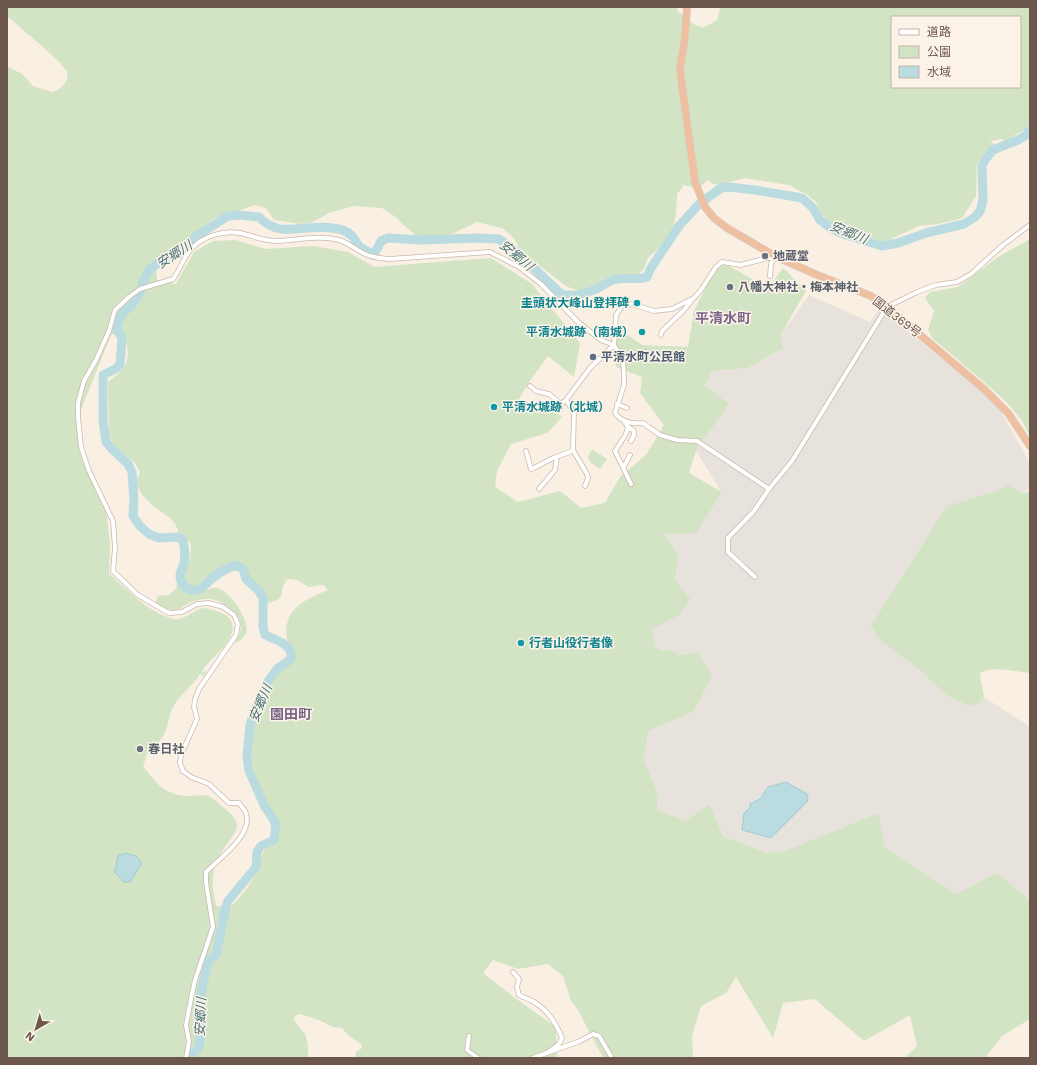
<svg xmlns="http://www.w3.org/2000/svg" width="1037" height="1065" viewBox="0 0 1037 1065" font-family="'Work Sans','Noto Sans JP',sans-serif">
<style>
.industrial{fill:#e8e2dd}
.green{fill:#d2e4c3;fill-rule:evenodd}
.water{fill:#badce0;stroke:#a1cbd0}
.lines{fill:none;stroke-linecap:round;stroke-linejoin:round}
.river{stroke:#badce0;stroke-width:9}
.minor-casing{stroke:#cab9ad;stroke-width:5.5}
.trunk-casing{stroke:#d6d0cd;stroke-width:8}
.minor{stroke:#fff;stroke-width:4}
.trunk{stroke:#eec0a1;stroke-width:7}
.worship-dot{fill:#6b7280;stroke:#fcf3e8;stroke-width:1.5}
.culture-dot{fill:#0f9aa8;stroke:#fcf3e8;stroke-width:1.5}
.service-dot{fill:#5c6f8a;stroke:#fcf3e8;stroke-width:1.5}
.labels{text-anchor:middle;stroke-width:3;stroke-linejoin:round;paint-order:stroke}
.worship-label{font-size:12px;font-weight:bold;fill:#5b616d;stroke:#fcf3e8;text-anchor:start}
.culture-label{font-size:12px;font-weight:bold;fill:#0d838f;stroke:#fcf3e8;text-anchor:end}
.street-label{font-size:12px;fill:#6d564c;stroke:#fcf3e8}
.service-label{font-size:12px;font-weight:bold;fill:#4e5e75;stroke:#fcf3e8;text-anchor:start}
.water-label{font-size:13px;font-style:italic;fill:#457278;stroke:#fcf3e8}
.quarter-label{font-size:14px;font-weight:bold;fill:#7b648a;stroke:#fcf3e8}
</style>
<rect width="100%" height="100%" fill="#f9efe2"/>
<path class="industrial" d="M809,295L870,322L879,309L998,403L1003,415L1030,464V487L1023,493L1008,485L994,492L920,670L945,694L979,703L984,697L1030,727V901L997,874L956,894L884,847L767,853L657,810L658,794L644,761L648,731L693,712L678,655L672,650L662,651L655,647L651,629L680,615L675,579L679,555L663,534L722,493L696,451L729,404L705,385L712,371L747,368L780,336Z"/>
<path class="green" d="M7,7H677V11L695,25L703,28L717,20L721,7H1030V124L1024,130L1005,141L1002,139L990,141L994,144V147L981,158L977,164L976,196L962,218L938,224L919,226L885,242L843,229L829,222L821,213L816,202L806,194L789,185L745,178L719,185L711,183L709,180L698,188L683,185L682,188L677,194L676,215L671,234L666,241L648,258L644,269L638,274L633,275H621L606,278L584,290L580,291L568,287L562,283L530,258L519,247L512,236L502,228L477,222L450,235L417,237L394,216L382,208L353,206L329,213L313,222L301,224L274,220L266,208L255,205L213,219L190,238L156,261L157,280L176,284L194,252L213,241L236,240L265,249L313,246L348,252L374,267L491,258L532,284L580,343L574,377L548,356L529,382L519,399L534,408L549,407L562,417L547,433L511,444L497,471L495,487L518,502L560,491L581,508L605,503L620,477L646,455L664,425L640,393L642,377L616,367L612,324L642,345L688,347L694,311L716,267L722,262L768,288L783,268L806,291L780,336L783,348L747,368L712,371L705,385L729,404L696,451L689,473L722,492L696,533L663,534L679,555L675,579L690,599L680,615L652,629L655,647L662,651L672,650L678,655L698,653L712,676L693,712L648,731L644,761L658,794L657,810L686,821L709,804L723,836L767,853L785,851L879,813L884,847L956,894L997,873L1030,901V1019L1002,1036L985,1058H905L917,1046L910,1015L864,1041L815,999L783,1003L773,1038L736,977L726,993L701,1006L692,1036L693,1058H603L578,1010L571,1001L563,976L548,964L518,969L493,960L483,973L515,998L556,1027L557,1058H355L356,1052L361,1049L362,1045L349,1036L342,1028L333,1027L319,1020L300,1014L296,1015L294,1018C295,1025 302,1028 305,1034C308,1040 309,1052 307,1058H7V66L22,74L33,86L52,92C60,90 70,82 67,72C63,62 18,26 7,16ZM892,17H1020V87H892ZM121,333C134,356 128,367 108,382L109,436L118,450L135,463L140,472L136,483L141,493L152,505L171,519L176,525L178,532L190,543L191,546L190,558L175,590L169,595L158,596L155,603C160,605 167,610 172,611C179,611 183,606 189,603C194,601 205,598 211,599C222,601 239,612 241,624C242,635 236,636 235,644C239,641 244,638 246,633C250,620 230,591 217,588C213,587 209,589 205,591L200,586L227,568C246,566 260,588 267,603C290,599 276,590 288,579L297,580L309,587L323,585L328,590C322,593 316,595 310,598C283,612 283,631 291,657C265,690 248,712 252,756C253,768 255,781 260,792C266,804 279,819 279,833C279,842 269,844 264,851C260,858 258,869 254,877C248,888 239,898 230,908L216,906C214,894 211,882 214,870C216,863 220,854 224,848C237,830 245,825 224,808C220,804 215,800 210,797C206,794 197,796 192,796C166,796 158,786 143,766C145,762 146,755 148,752C153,746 159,743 163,736C169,727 168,716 173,707C180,694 193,686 200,674L204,676L207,671L206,670L204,673L202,671C209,660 221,652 228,641C239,624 230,614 213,610C211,610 207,608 204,608C193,609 184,623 170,618C146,610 127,590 109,573L110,544L106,510L85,466L82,455L78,417L111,335Z
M1030,239V437C1020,411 998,394 978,377C963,364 948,351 933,339L928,330L934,311L925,298L930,292L958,287L998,257Z
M592,449L607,459L600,469L590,462L588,457Z
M1008,485L1023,493L1030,491V673C1017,672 992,665 980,673V677L984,697L979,703L969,706L945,694L920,670L879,639L871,626L947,506L994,492Z"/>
<path class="water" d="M786,782L807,794L808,798L807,802L771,838L742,830L744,813L750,808V804L760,799L768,787Z
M125,853L136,856L142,863L130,882H124L114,872C117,867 116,862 118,856Z"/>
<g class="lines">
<path class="river" d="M188,1058L199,1048L200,1041L199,1006L204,979L209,959L216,955L226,906L228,901L256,867L257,852L261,846L274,840L276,825L272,817L265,807L249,771L247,757L250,725L254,712L268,681L278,668L291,659C294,645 276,640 265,635L263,627V598L259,591L246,579L243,569L235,565C228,568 220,572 214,577C208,581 204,588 197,590C188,592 180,584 180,576C180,572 183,567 184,564C185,557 185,546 182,539L177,537L159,538L149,534L140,526L133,516L134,500L132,472L128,464L113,450L106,442L103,420V375L117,368L120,364L122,338L116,327L122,314L132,305L138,296L141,291L143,282L150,269L167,257L181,251L198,235L228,216L239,215L259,217C280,240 306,223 332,228C340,229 346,230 352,236C355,238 356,243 359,246C363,249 370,253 375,253L381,241L388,238L421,240L478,238L499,239L517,252L560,293C570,298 586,294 596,289C602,286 607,282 613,280C624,276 636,281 647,277L651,268L679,226L699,204L721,188L728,187L755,190L802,198L813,208L820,220L828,226L840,233L882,246L898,243L926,233L964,224L975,217L980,211L983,200L982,166L985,160L993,150L1018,140L1025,136L1030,130"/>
<g class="minor-casing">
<path id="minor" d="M770,276L771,264L775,256
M661,335L662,331L684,310L692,300
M530,386L536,391L549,394L561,404L566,400
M617,404L627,408
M624,421L628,427L626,434L615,451L631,484
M627,426L634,431V435L631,441
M573,450L587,474L588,478L585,486
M526,451L531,469L534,468L553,458L570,452L573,450L574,412L566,400L590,368L614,345
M623,468L630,455
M539,489L555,470L557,457
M769,489L697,441L677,440L660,435L643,423C632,424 621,422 615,413L624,385V377L623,361L614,345L616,315L622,306L632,304L654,311L672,309L694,298L701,290L716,267L722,262L741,265L775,256
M755,577L728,552V538L754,511L769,489L792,461L887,307L917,292L936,285L957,282L971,274L1003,245L1030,225
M513,972L519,979L517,987L519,995C524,998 530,999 534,1002C548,1010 556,1023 562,1038L559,1044L548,1052
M469,1036L467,1050L478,1058
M186,1058L189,1042L186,1025L192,994L195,980L213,927L206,882V872C220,858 253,835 246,813C245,810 241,806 239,803H229L209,784L191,777L183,771L180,763L181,755L197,719L194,707L195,699L199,689L236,635L238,624L234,615L223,607L209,603L197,604L182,612L170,613L167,612L138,595L113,571L115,548L113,521L89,471L81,447L78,417V403L84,381L96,360L109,331L115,310L129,297L140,289L173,279C180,270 184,256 192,248C204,236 223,230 240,233C254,236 262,241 278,241C298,240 318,235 339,240C349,243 356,250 365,254C373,258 381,258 389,259L490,252L519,267L541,284L578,322L601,340L614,345
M533,1058L580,1041L593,1034L599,1036L612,1058"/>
</g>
<g class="trunk-casing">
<path id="trunk" d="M687,7L685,36L680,70L695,182L705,207L714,218L727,228L775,256L815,274L871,296L887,307L984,389L1008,413L1030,446"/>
</g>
<use href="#minor" class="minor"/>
<use href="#trunk" class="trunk"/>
</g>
<g class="worship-dot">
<circle cx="765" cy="256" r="4"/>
<circle cx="730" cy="287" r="4"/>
<circle cx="140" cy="749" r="4"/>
</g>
<g class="culture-dot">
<circle cx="637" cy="303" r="4"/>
<circle cx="642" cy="332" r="4"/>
<circle cx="494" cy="407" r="4"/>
<circle cx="521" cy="643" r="4"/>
</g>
<circle class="service-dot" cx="593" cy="357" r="4"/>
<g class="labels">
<g class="worship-label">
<text x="773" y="260">地蔵堂</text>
<text x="738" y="291">八幡大神社・梅本神社</text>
<text x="148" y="753">春日社</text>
</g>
<g class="culture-label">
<text x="629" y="307">圭頭状大峰山登拝碑</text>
<text x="634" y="336">平清水城跡（南城）</text>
<text x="502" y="411" text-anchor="start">平清水城跡（北城）</text>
<text x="529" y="647" text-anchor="start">行者山役行者像</text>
</g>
<g class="street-label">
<text transform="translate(897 317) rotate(38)" y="4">国道369号</text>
</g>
<g class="service-label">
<text x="601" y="361">平清水町公民館</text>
</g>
<g class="water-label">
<text transform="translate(849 232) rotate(22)" y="5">安郷川</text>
<text transform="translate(174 254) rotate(-33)" y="5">安郷川</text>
<text transform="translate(517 255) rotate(40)" y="5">安郷川</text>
<text transform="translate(260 703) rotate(-67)" y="5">安郷川</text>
<text transform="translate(200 1017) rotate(-87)" y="5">安郷川</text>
</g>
<g class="quarter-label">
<text x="723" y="323">平清水町</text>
<text x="291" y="719">園田町</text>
</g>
</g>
<rect width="1037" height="1065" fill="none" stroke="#6d564c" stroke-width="16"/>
<rect x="891" y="16" width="130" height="72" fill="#fcf3e8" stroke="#c3b4aa"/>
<rect x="899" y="29" width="20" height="6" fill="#ffffff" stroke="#c3b4aa"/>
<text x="927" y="36" font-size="12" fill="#6d564c">道路</text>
<rect x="899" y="46" width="20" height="12" fill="#d2e4c3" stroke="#c3b4aa"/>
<text x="927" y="56" font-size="12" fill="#6d564c">公園</text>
<rect x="899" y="66" width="20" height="12" fill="#badce0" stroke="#c3b4aa"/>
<text x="927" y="76" font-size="12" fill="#6d564c">水域</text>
<g transform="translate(36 1029) rotate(218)" stroke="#fcf3e8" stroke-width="3" paint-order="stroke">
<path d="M0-3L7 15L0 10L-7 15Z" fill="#6d564c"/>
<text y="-6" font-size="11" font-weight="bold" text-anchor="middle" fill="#6d564c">N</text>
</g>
</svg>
